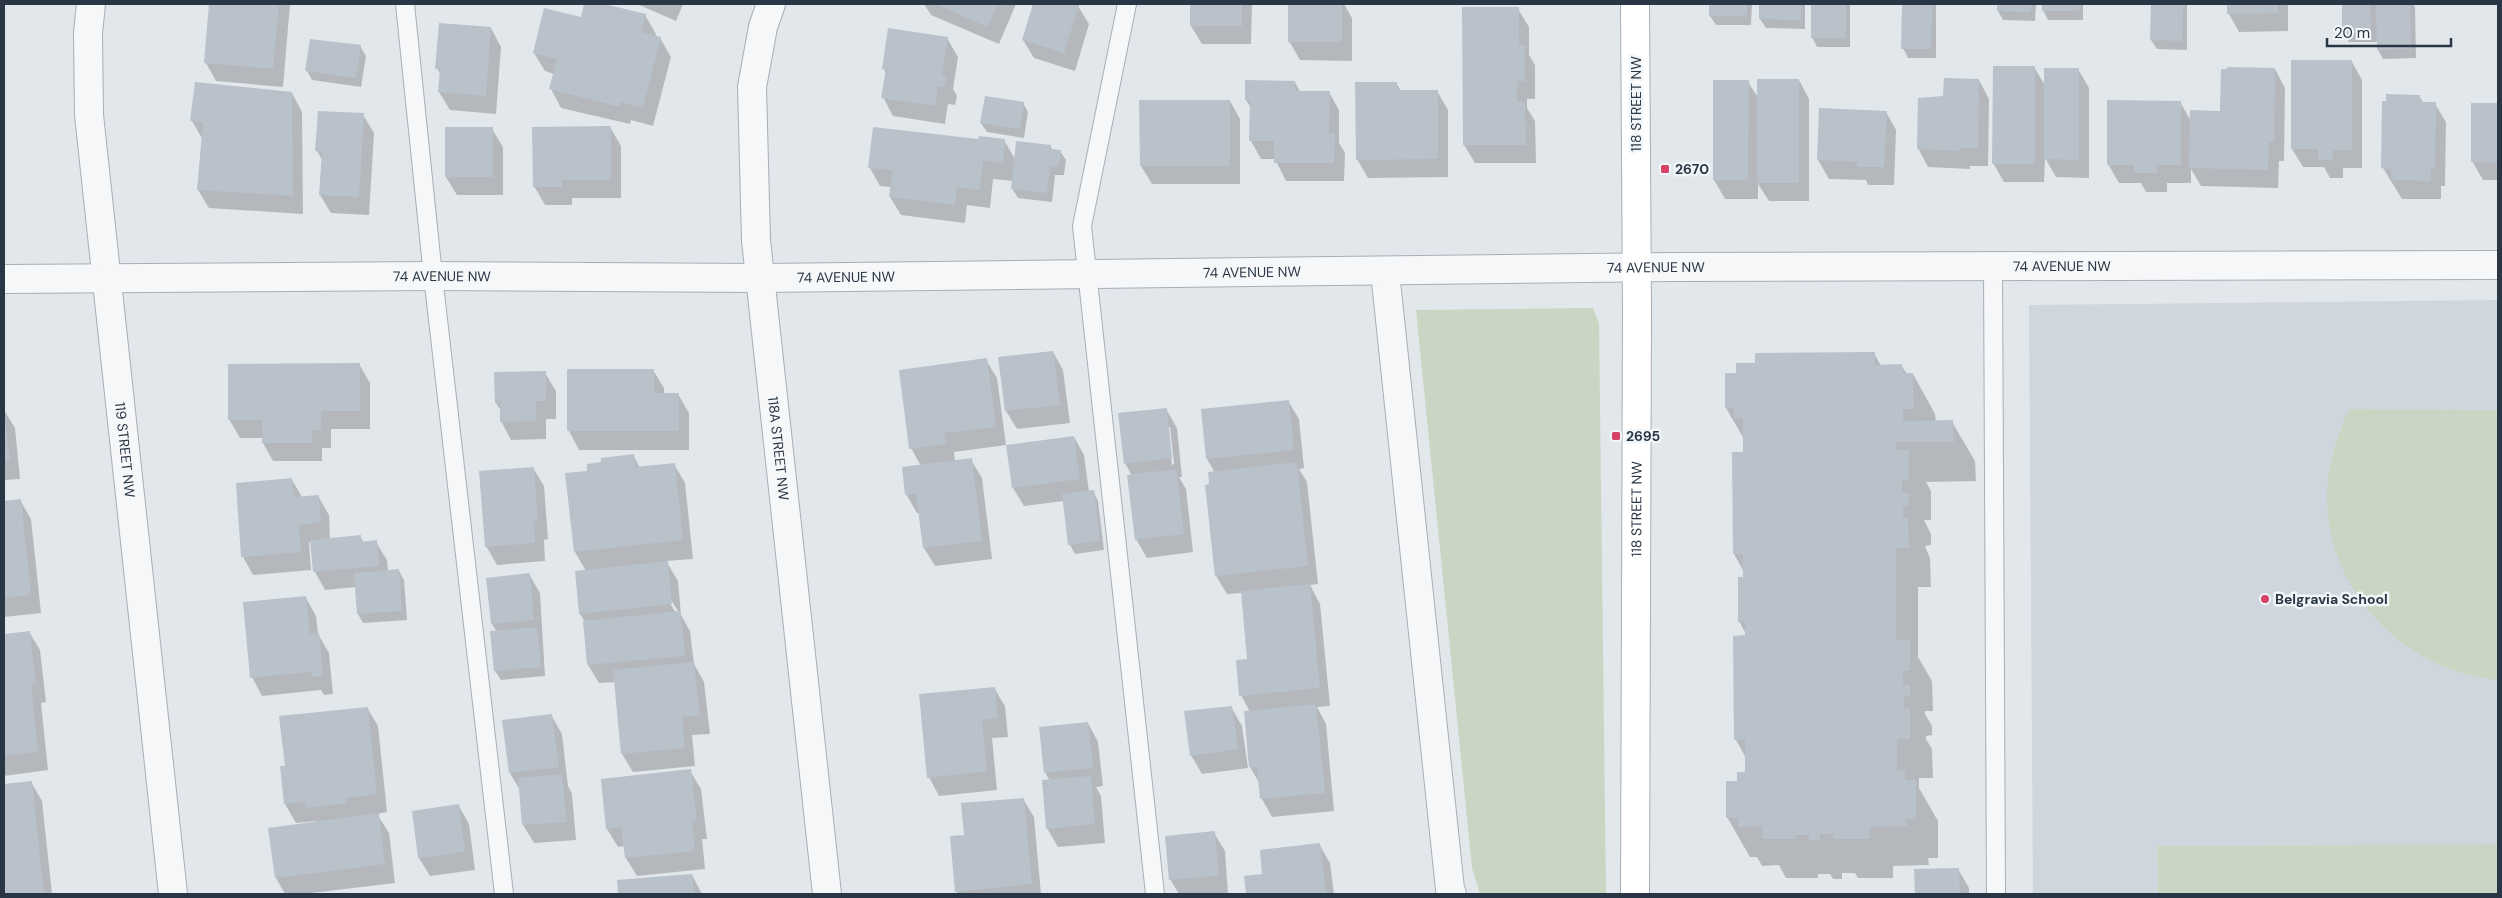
<svg xmlns="http://www.w3.org/2000/svg" width="2502" height="898" viewBox="0 0 2502 898" font-family="'DM Sans',sans-serif">
<style>
.built{fill:#d0d6dd}
.green{fill:#cad6c3}
.shadow{fill:#0003;fill-rule:evenodd}
.building{fill:#b9c1ca}
.lines{fill:none;stroke-linecap:round;stroke-linejoin:round}
.lane-casing{stroke:#a7aeb6;stroke-width:20}
.street-casing{stroke:#a7aeb6;stroke-width:30}
.secondary-casing{stroke:#a7aeb6;stroke-width:30}
.lane{stroke:#f6f7f9;stroke-width:18}
.street{stroke:#f6f7f9;stroke-width:28}
.secondary{stroke:#fff;stroke-width:28}
.poi-dot{fill:#d54368;stroke:#f2f6f8;stroke-width:2}
.labels{text-anchor:middle;stroke-width:5;stroke-linejoin:round;paint-order:stroke}
.street-label{font-size:14px;fill:#293645;stroke:#f2f6f8}
.poi-label{font-size:14px;font-weight:bold;fill:#293645;stroke:#f2f6f8;text-anchor:start}
</style>
<rect width="100%" height="100%" fill="#e2e7eb"/>
<path class="built" d="M2498,300V894H2033L2029,305Z"/>
<path class="green" d="M1593,308L1599,323L1606,894H1480L1472,868L1416,310Z
M2349,409L2498,410V680C2406,672 2327,592 2327,497C2327,466 2336,438 2349,409Z
M2498,844V894H2158L2157,846Z"/>
<path class="shadow" d="M211,4H290L283,87L216,81L206,63Z
M586,4H599L645,15L656,34L655,37L660,38L671,57L653,126L631,120L630,124L561,108L551,89L554,74L545,71L534,53L582,18Z
M637,4H683L676,21Z
M924,4H1016L999,44L931,15Z
M1034,4L1078,6L1089,24L1075,71L1034,58L1023,40Z
M1191,4H1252L1251,44H1202L1191,26Z
M1289,4H1344L1352,18V61L1300,60L1289,41Z
M1710,4H1752L1751,25H1716L1710,16Z
M1760,4H1805V29L1766,28L1760,19Z
M1812,4H1850V47H1817L1812,37Z
M1903,4H1936V58H1908L1903,48Z
M1998,4H2036L2035,21L2003,20L1998,11Z
M2043,4H2083V20H2048L2043,10Z
M2152,4H2187V50L2157,49L2151,40Z
M2228,4H2288V31L2239,32L2229,14Z
M2343,4H2413L2415,7L2416,58L2383,59L2378,50V42H2349L2343,33Z
M1518,9L1529,27V55L1535,65V99H1527V108L1535,121L1536,163H1475L1464,145Z
M491,28L501,47L496,114L450,110L439,92L441,75L437,68Z
M889,29L947,38L958,57L953,89L957,96L955,105L948,104L945,124L893,116L883,97L886,74L884,69Z
M360,46L366,56L361,87L312,80L307,71Z
M2292,62H2352L2362,80V168H2343V178H2330L2324,167H2303L2292,149Z
M2034,67L2046,87L2078,69L2089,88V178L2056,177L2045,158L2044,182H2004L1993,163Z
M2275,69L2285,88L2284,161H2279L2278,188L2201,186L2191,169V183H2167V192H2146L2141,183H2119L2108,164L2180,102L2191,121L2221,112Z
M1799,80L1809,99V201H1769L1758,184V199H1725L1714,180V81L1748,82L1759,99Z
M1979,80L1989,99L1988,166H1970V169L1928,167L1918,148L1944,97Z
M1246,82H1295L1300,92H1329L1339,110V143L1345,153L1344,181H1286L1275,159H1261L1251,141V108L1246,100Z
M1396,83L1401,91H1437L1448,110V177L1368,178L1357,159Z
M292,93L302,112L303,214L209,208L198,190L203,140L192,121Z
M2419,96L2424,104H2435L2446,122L2445,186H2441V199H2402L2383,168Z
M1230,101L1240,119V184H1152L1141,166Z
M1023,103L1028,112L1024,138L987,132L981,123Z
M2472,104H2498V180H2483L2472,161Z
M1886,112L1896,130L1894,185H1868L1866,180L1829,179L1818,160Z
M363,115L374,133L369,215L331,213L320,195L323,161L317,151Z
M610,127L621,146V198H572V205H545L534,186Z
M492,129L503,147V195H457L446,177Z
M980,140H1004L1015,159L1050,146L1053,150L1060,151L1066,160L1064,175H1055L1052,202L1018,198L1012,188L1013,181L993,179L990,208L967,205L965,223L901,215L890,197L891,187L880,186L870,168Z
M1053,352L1063,370L1070,423L1017,429L1006,411L1000,358Z
M1874,353L1881,366L1901,365L1907,374H1913L1935,414L1936,422H1952L1975,461L1976,481L1926,482L1931,491V520H1924L1931,534V545L1925,546L1930,558L1931,587H1918V657L1932,681L1933,711H1925V714L1932,726V735L1926,736V739L1932,749L1933,778H1919V788L1938,821V858H1928L1929,865L1893,866V878H1858L1855,873H1842V879H1833L1830,874H1818V878H1786L1779,865L1762,866L1757,857H1750L1727,817L1739,782L1746,773V758L1736,740L1734,637L1746,636V634L1739,621L1744,572L1734,554L1744,439L1726,408L1737,374L1756,364Z
M986,360L997,378L1006,445L954,452L955,462L971,460L982,478L992,559L935,566L924,548L920,513H917L906,494L921,466L911,448Z
M359,364L370,383V429H331V448H322V461H273L263,443V438H240L229,419Z
M568,370H653L664,388V394H678L689,413V450H579L569,431Z
M545,373L556,391V419H546V439L511,440L501,421V411L496,403Z
M1288,401L1299,419L1304,468L1299,469L1307,482L1318,584L1310,585L1320,604L1330,706L1317,707L1326,724L1334,811L1272,817L1262,799L1260,784L1250,767V712L1241,695L1249,660L1242,593L1227,594L1216,576L1210,485L1215,473L1207,459Z
M1166,409L1177,428L1182,477H1179L1186,489L1193,552L1147,558L1136,539L1132,476L1125,463ZM1168,427H1170L1174,464L1172,465Z
M4,410L15,428L20,479L4,480Z
M1074,437L1084,455L1089,492L1093,491L1098,501L1104,550L1075,554L1070,545L1064,501L1024,506L1013,488Z
M633,455L640,468L674,464L685,483L693,559L666,561L678,581L681,615L690,631L694,664L704,682L710,734L692,735L695,766L633,772L622,754L615,682L599,683L588,665L585,622L580,614L586,571L575,552L589,472ZM670,598L679,613H676L668,600Z
M533,468L544,486L548,539L544,540L545,561L497,565L486,546Z
M292,480L302,497L318,496L329,515L330,539L360,536L364,543L376,542L387,560L388,571H399L404,580L407,620L363,623L358,614L356,587L325,590L315,572L312,542L309,543L311,570L253,575L243,557Z
M20,500L31,519L41,613L4,617V502Z
M529,574L540,593L545,676L501,680L495,671L491,633L497,632L492,624L487,579Z
M306,598L316,616L318,634L329,653L333,694L324,695L321,690L262,696L252,677Z
M29,632L40,650L46,702L41,703L48,770L4,776V635Z
M994,688L1005,706L1008,737L992,738L997,790L939,796L929,777Z
M1231,707L1242,726L1248,768L1202,774L1191,755Z
M367,708L378,726L387,812L377,814L389,833L395,883L303,894H285L276,878L317,823V821L296,823L285,804L281,767H286Z
M551,715L562,734L568,786L572,794L576,840L534,843L523,825L520,790L510,773L504,721Z
M1088,723L1098,742L1103,786L1096,787L1101,796L1105,843L1058,847L1047,828L1050,781L1045,772Z
M690,771L701,789L707,839H702L705,869L637,876L626,858L625,846L618,847L607,829L602,780Z
M31,782L42,801L52,894H4V786Z
M1023,799L1034,817L1041,894H958L957,892L965,836Z
M459,806L469,824L475,870L430,876L419,858Z
M1214,833L1225,851L1228,894H1179L1170,879Z
M1319,844L1330,863L1334,894H1247L1245,877L1264,875Z
M1958,869L1969,888V894H1916V870Z
M692,875L702,894H619L618,882Z"/>
<path class="building" d="M209,4H279L273,69L204,63Z
M584,4H604L646,14L641,32L661,37L643,108L620,102V107L549,89L557,59L533,53L544,8L581,17Z
M935,4H998L988,27Z
M1033,4L1079,5L1064,53L1022,40Z
M1190,4H1242V26H1190Z
M1288,4H1342V42H1288Z
M1709,4H1747V16H1709Z
M1759,4H1801V20L1759,19Z
M1811,4H1846V38H1811Z
M1902,4H1932L1931,49H1901Z
M1997,4H2031V12L1997,11Z
M2042,4H2079V11H2042Z
M2151,4H2183L2182,41L2150,40Z
M2227,4H2278V13L2227,14Z
M2342,4H2370L2371,33H2342Z
M2376,4H2410L2411,49L2377,50Z
M1462,7H1519V45H1525V81H1517V102H1525L1526,145H1463Z
M439,23L491,27L486,96L438,92L440,69H435Z
M888,28L948,37L942,75L947,76L945,87L938,86L935,106L881,98L886,69H882Z
M310,39L361,45L356,78L305,71Z
M2291,60H2352V150H2333V160H2318V149H2291Z
M1993,66H2035V164H1992Z
M2227,67L2275,68L2274,142H2269L2268,170L2189,168L2190,110L2220,111L2221,69H2227Z
M2044,68H2079V160L2044,159Z
M1944,78L1979,79L1978,148H1960V151L1917,149L1918,98L1943,96Z
M1757,79H1799V183H1757Z
M1245,80L1295,81V91H1330L1329,133H1335L1334,163H1274V141H1249L1250,100H1245Z
M1713,80H1749L1748,180H1713Z
M195,82L292,92L293,196L197,190L203,122L190,121Z
M1355,82H1397V90H1438V159L1356,160Z
M2386,94L2420,95V102H2436L2435,168H2431V181L2391,180V169L2381,168L2382,101H2386Z
M985,96L1024,102L1020,129L980,123Z
M1139,100H1230V166H1140Z
M2107,100L2181,101V165H2157V173H2134V165H2107Z
M2471,103H2498V163L2471,162Z
M1819,108L1887,111L1884,167H1857V162L1817,160Z
M318,111L364,113L359,197L319,195L322,152L315,151Z
M611,126V180H562V187H533L532,127Z
M445,127H493V177H445Z
M873,127L978,139L979,136L1005,139L1003,163L983,161L980,190L957,187L955,205L889,197L892,170L868,168Z
M1016,141L1051,145V149L1061,150L1059,167L1050,166L1047,193L1011,189Z
M1053,351L1060,405L1005,411L998,357Z
M1875,352V365L1902,364L1903,373H1913L1914,409H1903V421L1953,420L1954,442H1896V450H1909V480H1902V493H1909V506L1903,507V518H1908L1909,548H1896V640H1910V671H1903V685H1910V696H1904V709L1910,708V739H1897V771H1905V780H1916V819H1906L1907,826L1870,827V839H1834L1833,834H1820V840H1809V835H1796V839H1762V826L1738,827V818H1726V781H1737V772H1745V740H1734L1733,636L1745,635V622H1738V577H1743V554H1733L1732,452H1743V418L1734,419V408H1725V373H1736V363H1755V353Z
M987,358L996,427L944,433L946,444L909,449L899,370Z
M360,363V411H321V430H312V443H262V420H228V364Z
M567,369H654V393H679V431H567Z
M546,371V401H536V421L500,422V403H495L494,372Z
M1289,400L1294,450L1206,459L1201,409Z
M1167,408L1172,458L1124,464L1118,413Z
M4,410L10,460L4,461Z
M1074,436L1080,479L1012,488L1006,445Z
M634,454L635,467L675,463L683,540L574,552L565,473L587,471V464L601,462V458Z
M972,458L982,541L923,548L916,494L905,495L902,467Z
M1297,462L1308,566L1215,576L1205,485L1209,484L1208,472Z
M534,467L538,521L534,522L535,543L485,547L479,471Z
M1176,469L1184,534L1135,540L1127,475Z
M292,478L294,497L319,495L321,522L299,525L301,552L241,557L236,483Z
M1094,490L1100,541L1068,545L1062,494Z
M21,499L31,595L4,598V501Z
M361,535V542L377,540L379,566L313,572L310,540Z
M668,561L672,604L579,614L575,571Z
M399,569L402,611L357,614L354,573Z
M530,573L534,620L491,624L486,578Z
M1310,584L1320,688L1239,696L1236,660L1247,659L1241,591Z
M306,596L310,634L319,633L323,676L312,677V672L250,678L243,602Z
M680,611L685,656L587,665L583,621Z
M537,627L541,667L494,671L490,631Z
M30,631L36,684H31L38,752L4,756V634Z
M694,662L700,716L682,717L685,748L621,754L613,670Z
M995,687L998,718L982,720L987,771L927,778L919,694Z
M1316,704L1325,793L1260,799L1257,767H1249L1244,711Z
M1232,706L1238,749L1190,756L1184,711Z
M368,707L377,794L346,798L347,803L305,808V802L284,804L280,766H285L279,716Z
M552,714L559,767L509,773L502,720Z
M1088,722L1093,768L1044,773L1039,727Z
M691,769L697,821H692L695,851L625,858L621,827L606,829L601,779Z
M562,774L567,822L522,825L518,778Z
M1091,776L1095,824L1046,829L1042,780Z
M32,781L44,894H4V784Z
M1024,798L1032,884L955,892L950,836L964,835L961,803Z
M459,804L465,852L418,858L412,811Z
M379,813L385,864L275,878L268,828Z
M1215,831L1219,876L1169,880L1165,836Z
M1320,843L1326,894H1246L1244,876L1262,874L1260,850Z
M1959,868L1960,894H1915L1914,869Z
M692,874L694,894H618L617,880Z"/>
<g class="lines">
<g class="lane-casing">
<path id="lane" d="M405,4L433,276L504,894
M1127,4L1082,226L1155,894
M1993,267L1996,894"/>
</g>
<g class="street-casing">
<g id="street">
<path id="s1" d="M91,4L88,33L89,115L173,894"/>
<path id="s2" d="M771,4L763,27L752,87L756,240L827,894"/>
<path d="M1385,272L1450,889L1452,894"/>
<path id="s3" d="M4,279L433,276L759,278L1671,267L2498,265"/>
</g>
</g>
<g class="secondary-casing">
<g id="secondary">
<path id="s4" d="M1635,894L1637,310L1635,4"/>
</g>
</g>
<use href="#lane" class="lane"/>
<use href="#street" class="street"/>
<use href="#secondary" class="secondary"/>
</g>
<g class="poi-dot">
<rect x="1660" y="164" width="10" height="10" rx="2.5"/>
<rect x="1611" y="431" width="10" height="10" rx="2.5"/>
<circle cx="2265" cy="599" r="5"/>
</g>
<g class="labels">
<g class="street-label">
<text transform="translate(1636 104) rotate(-90)" y="5">118 STREET NW</text>
<text dy="5" stroke="none"><textPath href="#s3" startOffset="2058">74 AVENUE NW</textPath></text>
<text dy="5" stroke="none"><textPath href="#s3" startOffset="1652">74 AVENUE NW</textPath></text>
<text dy="5" stroke="none"><textPath href="#s3" startOffset="1248">74 AVENUE NW</textPath></text>
<text dy="5" stroke="none"><textPath href="#s3" startOffset="842">74 AVENUE NW</textPath></text>
<text dy="5" stroke="none"><textPath href="#s3" startOffset="438">74 AVENUE NW</textPath></text>
<text dy="5" stroke="none"><textPath href="#s1" startOffset="448">119 STREET NW</textPath></text>
<text dy="5" stroke="none"><textPath href="#s2" startOffset="448">118A STREET NW</textPath></text>
<text dy="5" stroke="none"><textPath href="#s4" startOffset="385">118 STREET NW</textPath></text>
</g>
<g class="poi-label">
<text x="1675" y="174">2670</text>
<text x="1626" y="441">2695</text>
<text x="2275" y="604">Belgravia School</text>
</g>
</g>
<rect width="2502" height="898" fill="none" stroke="#293645" stroke-width="10"/>
<path d="M2327 38v8h124v-8" fill="none" stroke="#293645" stroke-width="2.5"/>
<text x="2334" y="38" font-size="15" fill="#293645" stroke="#f2f6f8" stroke-width="4" paint-order="stroke">20 m</text>
</svg>
